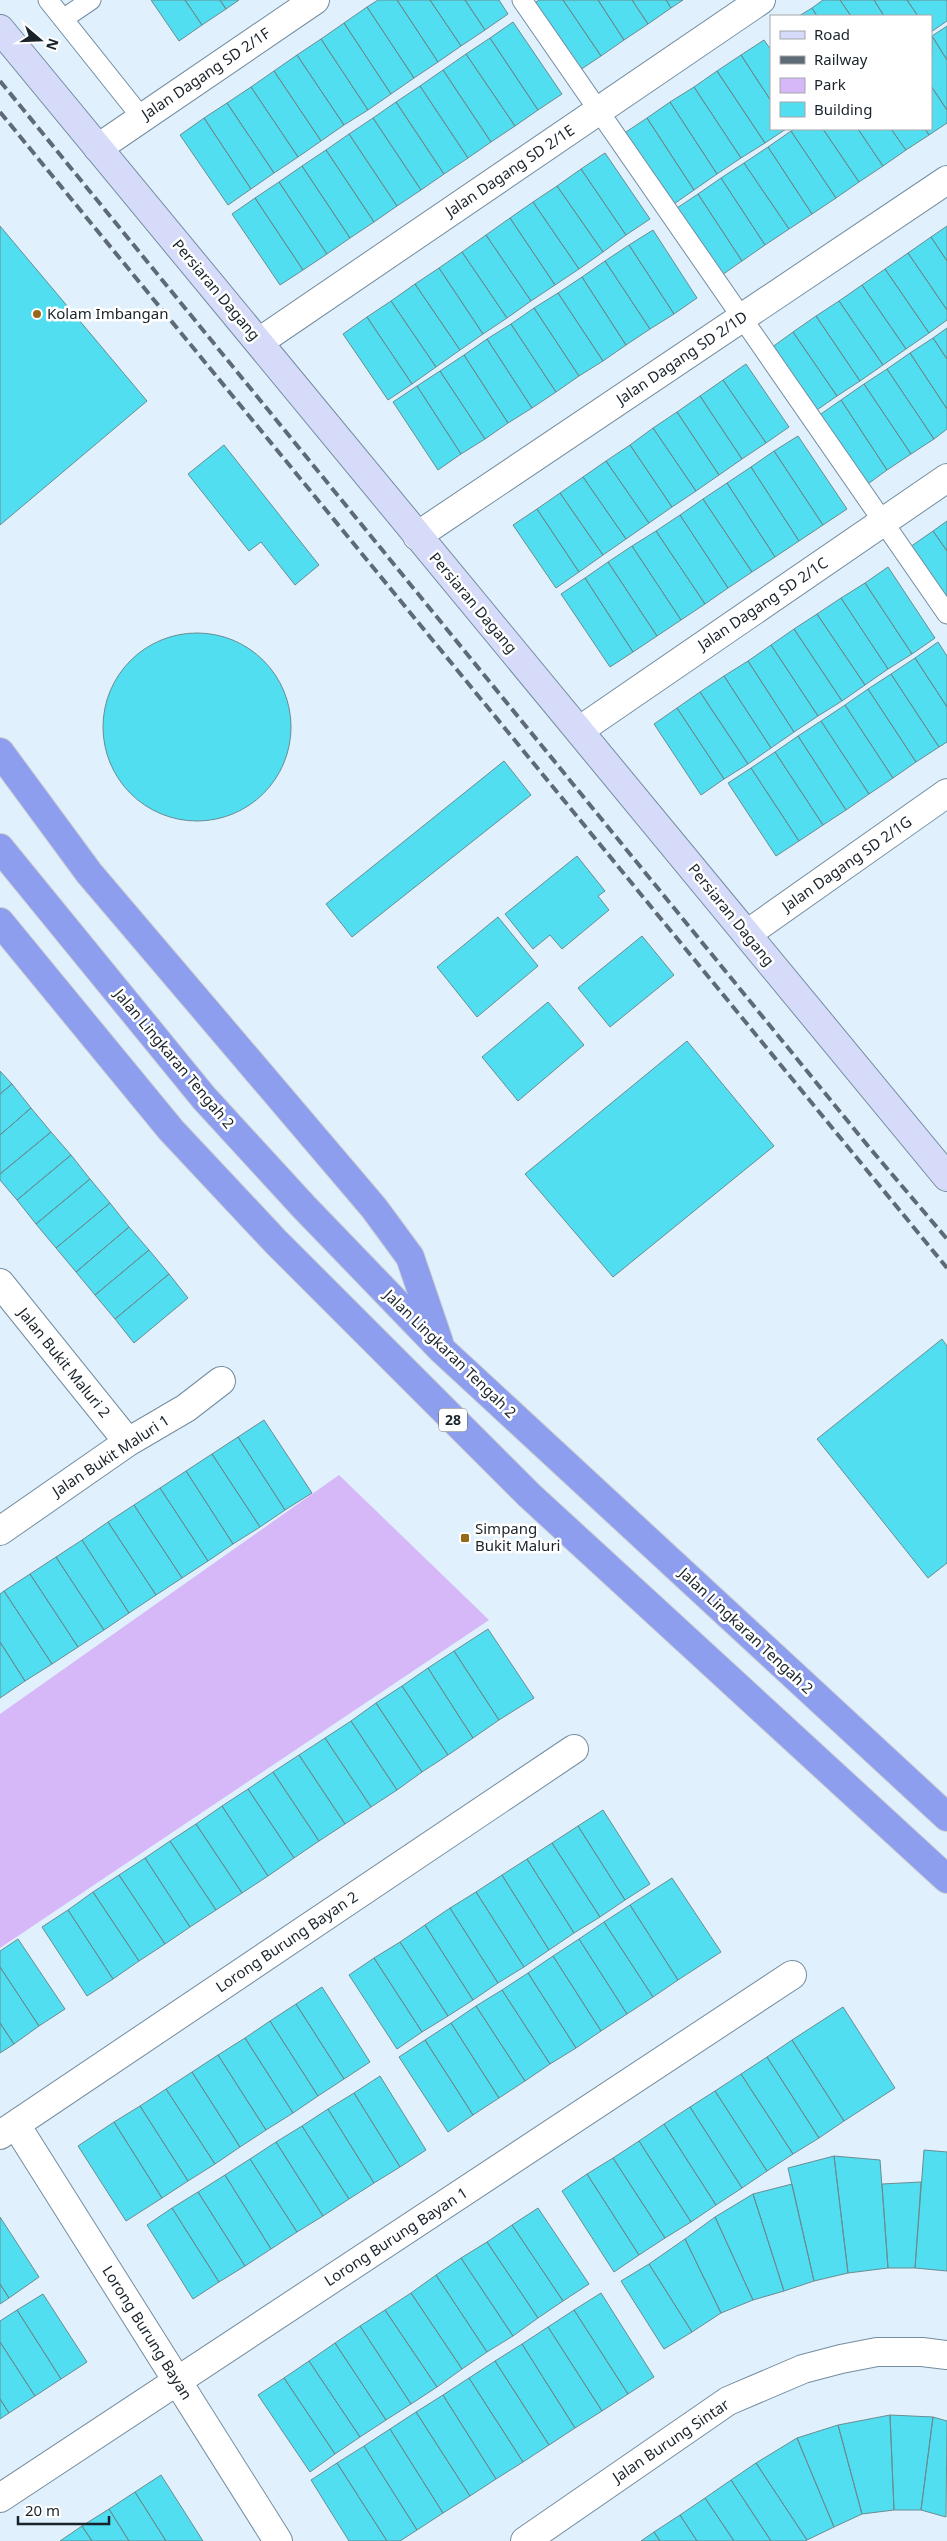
<svg xmlns="http://www.w3.org/2000/svg" width="947" height="2541" viewBox="0 0 947 2541" font-family="'Noto Sans',sans-serif">
<style>
.green{fill:#d6b8f8}
.building{fill:#50def0;stroke:#698d92}
.lines{fill:none;stroke-linecap:round;stroke-linejoin:round}
.service-casing{stroke:#748da0;stroke-width:21}
.minor-casing{stroke:#748da0;stroke-width:30}
.secondary-casing{stroke:#748da0;stroke-width:30}
.trunk-casing{stroke:#cccfd0;stroke-width:30}
.service{stroke:#fff;stroke-width:19}
.minor{stroke:#fff;stroke-width:28}
.secondary{stroke:#d5dbf9;stroke-width:28}
.trunk{stroke:#8e9eee;stroke-width:28}
.rail{stroke:#5e6a74;stroke-width:4;stroke-dasharray:10 5;stroke-linecap:butt}
.poi-dot{fill:#976818;stroke:#fff;stroke-width:2}
.labels{text-anchor:middle;stroke-width:5;stroke-linejoin:round;paint-order:stroke}
.shield{fill:#fff;stroke:#5e656b;stroke-width:1}
.shield-label{font-size:14px;font-weight:bold;fill:#19232b}
.street-label{font-size:15px;fill:#19232b;stroke:#fff}
.poi-label{font-size:15px;fill:#19232b;stroke:#fff;text-anchor:start}
</style>
<rect width="100%" height="100%" fill="#e0f0fd"/>
<path class="green" d="M339,1475L489,1620L0,1948V1714Z"/>
<path class="building" d="M151,0H185L202,25L179,41Z
M185,0H220L226,9L202,25Z
M220,0H239L226,9Z
M378,0H397L438,62L414,78L367,7Z
M397,0H430L461,46L438,62Z
M430,0H465L485,30L461,46Z
M465,0H499L508,14L485,30Z
M539,0H563L601,56L577,72L533,4Z
M563,0H598L624,40L601,56Z
M598,0H632L648,24L624,40Z
M632,0H666L671,8L648,24Z
M666,0H683L671,8Z
M823,0H840L851,16H817L812,8Z
M840,0H874L884,16H851Z
M874,0H907L918,16H884Z
M907,0H947V21L931,32V16H918Z
M367,7L414,78L391,94L344,23Z
M812,8L817,16H799Z
M513,22L562,94L538,110L490,38Z
M344,23L391,94L368,110L321,39Z
M947,26V60L932,36Z
M932,36L947,60V110L931,86Z
M490,38L538,110L515,126L466,54Z
M321,39L368,110L344,125L297,55Z
M764,40L771,50V101L741,55Z
M466,54L515,126L491,142L443,70Z
M297,55L344,125L321,141L274,71Z
M741,55L771,101V129H786L765,143L717,71Z
M443,70L491,142L468,158L420,86Z
M274,71L321,141L298,157L251,87Z
M717,71L765,143L741,158L694,87Z
M420,86L468,158L444,174L396,102Z
M931,86L947,110V123L929,135L925,129H931Z
M251,87L298,157L274,173L227,103Z
M694,87L741,158L717,174L670,102Z
M396,102L444,174L421,190L373,118Z
M670,102L717,174L694,190L647,118Z
M227,103L274,173L251,189L204,118Z
M204,118L251,189L228,205L180,135Z
M373,118L421,190L397,206L349,134Z
M647,118L694,190L671,206L623,134Z
M795,129H823L859,182L836,198L791,131Z
M823,129H858L883,166L859,182Z
M858,129H891L906,150L883,166Z
M891,129H925L929,135L906,150Z
M791,131L836,198L812,214L768,147Z
M349,134L397,206L374,222L326,150Z
M768,147L812,214L789,229L744,163Z
M326,150L374,222L350,238L302,166Z
M605,153L650,219L626,235L581,169Z
M744,163L789,229L765,245L721,178Z
M302,166L350,238L327,254L279,182Z
M581,169L626,235L603,252L557,186Z
M721,178L765,245L742,261L698,194Z
M279,182L327,254L303,270L255,198Z
M557,186L603,252L579,269L533,202Z
M698,194L742,261L719,277L674,210Z
M255,198L303,270L280,285L232,214Z
M533,202L579,269L555,285L510,218Z
M510,218L555,285L531,301L486,235Z
M0,226L147,401L0,525Z
M947,226V261L931,237Z
M653,230L697,298L674,314L629,245Z
M486,235L531,301L507,318L462,252Z
M931,237L947,261V310L908,253Z
M629,245L674,314L650,329L605,261Z
M462,252L507,318L483,334L439,268Z
M908,253L947,310V320L929,333L885,269Z
M605,261L650,329L626,345L582,277Z
M439,268L483,334L460,350L415,284Z
M885,269L929,333L906,349L862,285Z
M582,277L626,345L603,361L558,293Z
M415,284L460,350L436,367L391,301Z
M862,285L906,349L883,365L839,301Z
M558,293L603,361L579,376L534,308Z
M391,301L436,367L412,384L367,317Z
M839,301L883,365L860,381L816,316Z
M534,308L579,376L556,392L511,324Z
M816,316L860,381L837,396L793,332Z
M367,317L412,384L388,400L343,334Z
M511,324L556,392L532,408L487,339Z
M947,328V359L933,338Z
M793,332L837,396L814,412L771,348Z
M933,338L947,359V409L910,353Z
M487,339L532,408L508,423L464,355Z
M910,353L947,409V429L934,439L887,369Z
M464,355L508,423L485,439L440,371Z
M746,364L789,427L766,443L723,380Z
M887,369L934,439L911,454L864,384Z
M440,371L485,439L461,454L417,386Z
M723,380L766,443L742,459L700,396Z
M864,384L911,454L887,470L841,400Z
M417,386L461,454L438,470L393,402Z
M700,396L742,459L719,475L677,412Z
M841,400L887,470L865,486L818,416Z
M677,412L719,475L696,491L653,428Z
M653,428L696,491L672,507L630,445Z
M798,436L847,509L823,525L774,451Z
M224,445L319,565L295,585L261,542L249,551L188,474Z
M630,445L672,507L649,523L606,461Z
M774,451L823,525L799,541L751,467Z
M606,461L649,523L626,539L583,477Z
M751,467L799,541L775,557L727,483Z
M583,477L626,539L603,555L560,493Z
M727,483L775,557L752,572L703,499Z
M560,493L603,555L579,572L537,509Z
M703,499L752,572L728,588L680,515Z
M537,509L579,572L556,588L513,525Z
M680,515L728,588L705,604L656,531Z
M947,521V551L933,531Z
M656,531L705,604L681,620L632,546Z
M933,531L947,551V602L910,547Z
M632,546L681,620L657,636L608,562Z
M608,562L657,636L633,652L585,578Z
M888,567L935,638L912,654L865,583Z
M585,578L633,652L610,667L561,594Z
M865,583L912,654L888,669L841,598Z
M841,598L888,669L865,685L817,614Z
M817,614L865,685L842,701L794,629Z
M794,629L842,701L818,716L771,645Z
M103 727a94 94 0 1 1 188 0a94 94 0 1 1-188 0Z
M938,642L947,656V707L915,658Z
M771,645L818,716L794,732L748,661Z
M915,658L947,707V742L939,747L891,674Z
M748,661L794,732L771,748L724,676Z
M891,674L939,747L916,762L868,689Z
M724,676L771,748L748,764L700,692Z
M868,689L916,762L893,778L845,705Z
M700,692L748,764L724,779L677,708Z
M845,705L893,778L869,794L821,721Z
M677,708L724,779L701,795L654,724Z
M821,721L869,794L846,810L798,736Z
M798,736L846,810L823,825L775,752Z
M775,752L823,825L799,841L751,768Z
M504,761L531,795L352,937L326,904Z
M751,768L799,841L776,856L728,783Z
M577,856L605,891L598,896L609,910L562,949L550,935L533,949L505,914Z
M498,917L538,966L477,1017L437,967Z
M642,936L674,975L610,1027L578,988Z
M548,1002L584,1045L518,1101L482,1057Z
M687,1041L774,1146L613,1277L525,1174Z
M0,1071L12,1084L0,1094Z
M12,1084L31,1108L0,1135V1094Z
M31,1108L51,1132L0,1174V1135Z
M51,1132L71,1155L17,1200L0,1180V1174Z
M71,1155L90,1179L36,1224L17,1200Z
M90,1179L110,1203L56,1248L36,1224Z
M110,1203L129,1227L76,1272L56,1248Z
M129,1227L149,1250L95,1295L76,1272Z
M149,1250L169,1274L115,1319L95,1295Z
M169,1274L188,1298L134,1343L115,1319Z
M942,1339L947,1346V1563L928,1578L817,1439Z
M264,1420L312,1493L285,1510L238,1437Z
M238,1437L285,1510L260,1527L212,1454Z
M212,1454L260,1527L233,1544L186,1471Z
M186,1471L233,1544L208,1561L160,1488Z
M160,1488L208,1561L182,1578L134,1505Z
M134,1505L182,1578L156,1595L108,1522Z
M108,1522L156,1595L129,1613L82,1540Z
M82,1540L129,1613L104,1630L56,1557Z
M56,1557L104,1630L78,1647L30,1574Z
M30,1574L78,1647L52,1664L4,1591Z
M4,1591L52,1664L25,1681L0,1642V1594Z
M488,1629L534,1698L499,1720L454,1651Z
M0,1642L25,1681L0,1698Z
M454,1651L499,1720L473,1738L428,1668Z
M428,1668L473,1738L448,1755L402,1686Z
M402,1686L448,1755L422,1772L376,1703Z
M376,1703L422,1772L397,1790L351,1721Z
M351,1721L397,1790L371,1807L325,1738Z
M325,1738L371,1807L345,1824L299,1755Z
M299,1755L345,1824L319,1841L273,1772Z
M273,1772L319,1841L294,1858L248,1789Z
M248,1789L294,1858L268,1876L222,1806Z
M222,1806L268,1876L242,1893L196,1824Z
M603,1810L650,1884L625,1900L578,1826Z
M196,1824L242,1893L216,1910L170,1841Z
M578,1826L625,1900L600,1917L552,1843Z
M170,1841L216,1910L190,1927L145,1858Z
M552,1843L600,1917L574,1933L527,1859Z
M145,1858L190,1927L165,1944L119,1875Z
M527,1859L574,1933L549,1950L502,1875Z
M119,1875L165,1944L139,1961L93,1892Z
M502,1875L549,1950L524,1967L476,1892Z
M672,1878L721,1952L678,1980L630,1905Z
M93,1892L139,1961L113,1979L68,1910Z
M476,1892L524,1967L498,1983L450,1908Z
M630,1905L678,1980L653,1997L604,1922Z
M450,1908L498,1983L473,2000L425,1925Z
M68,1910L113,1979L87,1996L42,1927Z
M604,1922L653,1997L627,2014L579,1939Z
M425,1925L473,2000L448,2016L400,1942Z
M18,1939L65,2009L39,2026L0,1967V1951Z
M579,1939L627,2014L601,2031L553,1956Z
M400,1942L448,2016L422,2032L374,1958Z
M553,1956L601,2031L576,2048L528,1973Z
M374,1958L422,2032L397,2049L349,1975Z
M0,1967L39,2026L14,2044L0,2023Z
M528,1973L576,2048L550,2064L502,1990Z
M322,1987L370,2062L344,2079L296,2004Z
M502,1990L550,2064L525,2081L476,2006Z
M296,2004L344,2079L318,2096L270,2021Z
M476,2006L525,2081L499,2098L451,2023Z
M843,2007L895,2088L844,2121L792,2040Z
M270,2021L318,2096L293,2113L245,2038Z
M0,2023L14,2044L0,2053Z
M451,2023L499,2098L473,2115L425,2040Z
M245,2038L293,2113L266,2130L218,2055Z
M425,2040L473,2115L448,2132L399,2057Z
M792,2040L844,2121L819,2138L767,2057Z
M218,2055L266,2130L240,2147L192,2072Z
M767,2057L819,2138L793,2154L741,2074Z
M192,2072L240,2147L215,2164L166,2089Z
M741,2074L793,2154L767,2171L715,2091Z
M380,2076L426,2150L400,2167L354,2093Z
M166,2089L215,2164L188,2181L140,2106Z
M715,2091L767,2171L742,2188L690,2107Z
M354,2093L400,2167L374,2183L328,2109Z
M140,2106L188,2181L162,2198L114,2122Z
M690,2107L742,2188L716,2205L664,2124Z
M328,2109L374,2183L349,2199L302,2126Z
M114,2122L162,2198L126,2221L78,2146Z
M664,2124L716,2205L691,2222L639,2141Z
M302,2126L349,2199L323,2216L276,2142Z
M639,2141L691,2222L665,2238L613,2158Z
M276,2142L323,2216L297,2232L250,2159Z
M924,2150L947,2152V2271L915,2268Z
M834,2156L880,2160L888,2268L848,2273Z
M834,2156L848,2273L814,2281L788,2168Z
M613,2158L665,2238L639,2255L587,2174Z
M250,2159L297,2232L271,2249L225,2175Z
M587,2174L639,2255L614,2272L562,2191Z
M225,2175L271,2249L245,2266L198,2192Z
M921,2182L915,2268H888L882,2184Z
M792,2184L814,2281L784,2291L753,2194Z
M198,2192L245,2266L219,2282L172,2208Z
M753,2194L784,2291L753,2300L715,2217Z
M172,2208L219,2282L193,2299L147,2225Z
M538,2208L589,2284L563,2301L512,2225Z
M0,2217L39,2277L9,2298L0,2284Z
M715,2217L753,2300L721,2313L685,2239Z
M512,2225L563,2301L538,2318L487,2242Z
M685,2239L721,2313L692,2332L649,2264Z
M487,2242L538,2318L513,2336L461,2258Z
M461,2258L513,2336L487,2352L436,2275Z
M649,2264L692,2332L664,2349L621,2281Z
M436,2275L487,2352L462,2369L411,2293Z
M0,2284L9,2298L0,2304Z
M411,2293L462,2369L437,2387L385,2310Z
M601,2293L654,2377L628,2394L574,2310Z
M43,2294L87,2362L61,2379L17,2310Z
M17,2310L61,2379L35,2396L0,2342V2321Z
M385,2310L437,2387L411,2404L360,2326Z
M574,2310L628,2394L602,2411L548,2327Z
M360,2326L411,2404L386,2420L335,2343Z
M548,2327L602,2411L575,2428L522,2344Z
M0,2342L35,2396L9,2413L0,2399Z
M335,2343L386,2420L360,2437L309,2361Z
M522,2344L575,2428L549,2445L495,2361Z
M309,2361L360,2437L335,2454L284,2378Z
M495,2361L549,2445L523,2462L469,2378Z
M284,2378L335,2454L310,2472L258,2395Z
M469,2378L523,2462L496,2479L443,2395Z
M443,2395L496,2479L470,2496L416,2412Z
M0,2399L9,2413L0,2419Z
M416,2412L470,2496L443,2513L390,2429Z
M890,2415L894,2510L862,2514L838,2425Z
M890,2415L933,2417L921,2510H894Z
M933,2417L947,2421L946,2517L921,2510Z
M838,2425L862,2514L834,2527L797,2438Z
M390,2429L443,2513L417,2530L364,2446Z
M797,2438L834,2527L807,2540L756,2463Z
M364,2446L417,2530L400,2541H387L337,2463Z
M337,2463L387,2541H349L311,2480Z
M756,2463L807,2540L805,2541H771L731,2480Z
M161,2475L203,2541H166L135,2492Z
M731,2480L771,2541H734L705,2498Z
M135,2492L166,2541H129L109,2509Z
M705,2498L734,2541H697L680,2515Z
M109,2509L129,2541H92L82,2526Z
M680,2515L697,2541H660L654,2532Z
M82,2526L92,2541H60Z
M654,2532L660,2541H641Z"/>
<g class="lines">
<g class="service-casing">
<path id="service" d="M48,0L142,118
M522,0L947,614
M63,19L91,0"/>
</g>
<g class="minor-casing">
<path id="minor" d="M98,148L315,0
M259,342L761,0
M417,536L947,180
M580,730L947,478
M747,934L947,793
M0,1283L128,1442
M0,1531L128,1442L186,1408L221,1381
M16,2125L278,2541
M0,2135L574,1749
M0,2498L792,1975
M525,2541L728,2401L803,2369L841,2359L877,2352H922L947,2355"/>
</g>
<g class="secondary-casing">
<path id="secondary" d="M0,29L947,1177"/>
</g>
<g class="trunk-casing">
<path id="trunk" d="M0,752L89,873L374,1208L410,1257L439,1342
M0,848L204,1098L304,1207L442,1350L947,1817
M0,922L171,1130L276,1242L529,1495L947,1879"/>
</g>
<use href="#service" class="service"/>
<use href="#minor" class="minor"/>
<use href="#secondary" class="secondary"/>
<use href="#trunk" class="trunk"/>
<path class="rail" d="M0,81L868,1146L947,1239
M0,112L947,1268"/>
</g>
<g class="poi-dot">
<circle cx="37" cy="314" r="5"/>
<rect x="460" y="1533" width="10" height="10" rx="2.5"/>
</g>
<g class="labels">
<rect class="shield" x="439" y="1408.5" width="28" height="23" rx="4"/>
<g class="shield-label">
<text x="453" y="1425">28</text>
</g>
<g class="street-label">
<text transform="translate(206 74) rotate(-34)" y="5">Jalan Dagang SD 2/1F</text>
<text transform="translate(510 171) rotate(-34)" y="5">Jalan Dagang SD 2/1E</text>
<text transform="translate(216 290) rotate(50)" y="5">Persiaran Dagang</text>
<text transform="translate(682 358) rotate(-34)" y="5">Jalan Dagang SD 2/1D</text>
<text transform="translate(473 603) rotate(50)" y="5">Persiaran Dagang</text>
<text transform="translate(763 604) rotate(-34)" y="5">Jalan Dagang SD 2/1C</text>
<text transform="translate(847 864) rotate(-35)" y="5">Jalan Dagang SD 2/1G</text>
<text transform="translate(731 915) rotate(51)" y="5">Persiaran Dagang</text>
<text transform="translate(174 1059) rotate(50)" y="5">Jalan Lingkaran Tengah 2</text>
<text transform="translate(450 1354) rotate(44)" y="5">Jalan Lingkaran Tengah 2</text>
<text transform="translate(64 1363) rotate(51)" y="5">Jalan Bukit Maluri 2</text>
<text transform="translate(111 1456) rotate(-33)" y="5">Jalan Bukit Maluri 1</text>
<text transform="translate(746 1631) rotate(43)" y="5">Jalan Lingkaran Tengah 2</text>
<text transform="translate(287 1942) rotate(-34)" y="5">Lorong Burung Bayan 2</text>
<text transform="translate(396 2237) rotate(-33)" y="5">Lorong Burung Bayan 1</text>
<text transform="translate(147 2333) rotate(58)" y="5">Lorong Burung Bayan</text>
<text transform="translate(671 2441) rotate(-34)" y="5">Jalan Burung Sintar</text>
</g>
<g class="poi-label">
<text x="47" y="319">Kolam Imbangan</text>
<text x="475" y="1534">Simpang<tspan x="475" dy="17">Bukit Maluri</tspan></text>
</g>
</g>
<rect x="770" y="15" width="162" height="115" fill="#ffffff" stroke="#a3a7aa"/>
<rect x="780" y="31" width="25" height="8" fill="#d5dbf9" stroke="#a3a7aa"/>
<text x="814" y="40" font-size="15" fill="#19232b">Road</text>
<rect x="780" y="56" width="25" height="8" fill="#5e6a74" stroke="#a3a7aa"/>
<text x="814" y="65" font-size="15" fill="#19232b">Railway</text>
<rect x="780" y="78" width="25" height="15" fill="#d6b8f8" stroke="#a3a7aa"/>
<text x="814" y="90" font-size="15" fill="#19232b">Park</text>
<rect x="780" y="102" width="25" height="15" fill="#50def0" stroke="#a3a7aa"/>
<text x="814" y="115" font-size="15" fill="#19232b">Building</text>
<g transform="translate(40 40) rotate(109)" stroke="#ffffff" stroke-width="4" paint-order="stroke">
<path d="M0-4L9 19L0 12L-9 19Z" fill="#19232b"/>
<text y="-8" font-size="14" font-weight="bold" text-anchor="middle" fill="#19232b">N</text>
</g>
<path d="M18 2516v8h91v-8" fill="none" stroke="#19232b" stroke-width="2.5"/>
<text x="25" y="2516" font-size="15" fill="#19232b" stroke="#ffffff" stroke-width="4" paint-order="stroke">20 m</text>
</svg>
